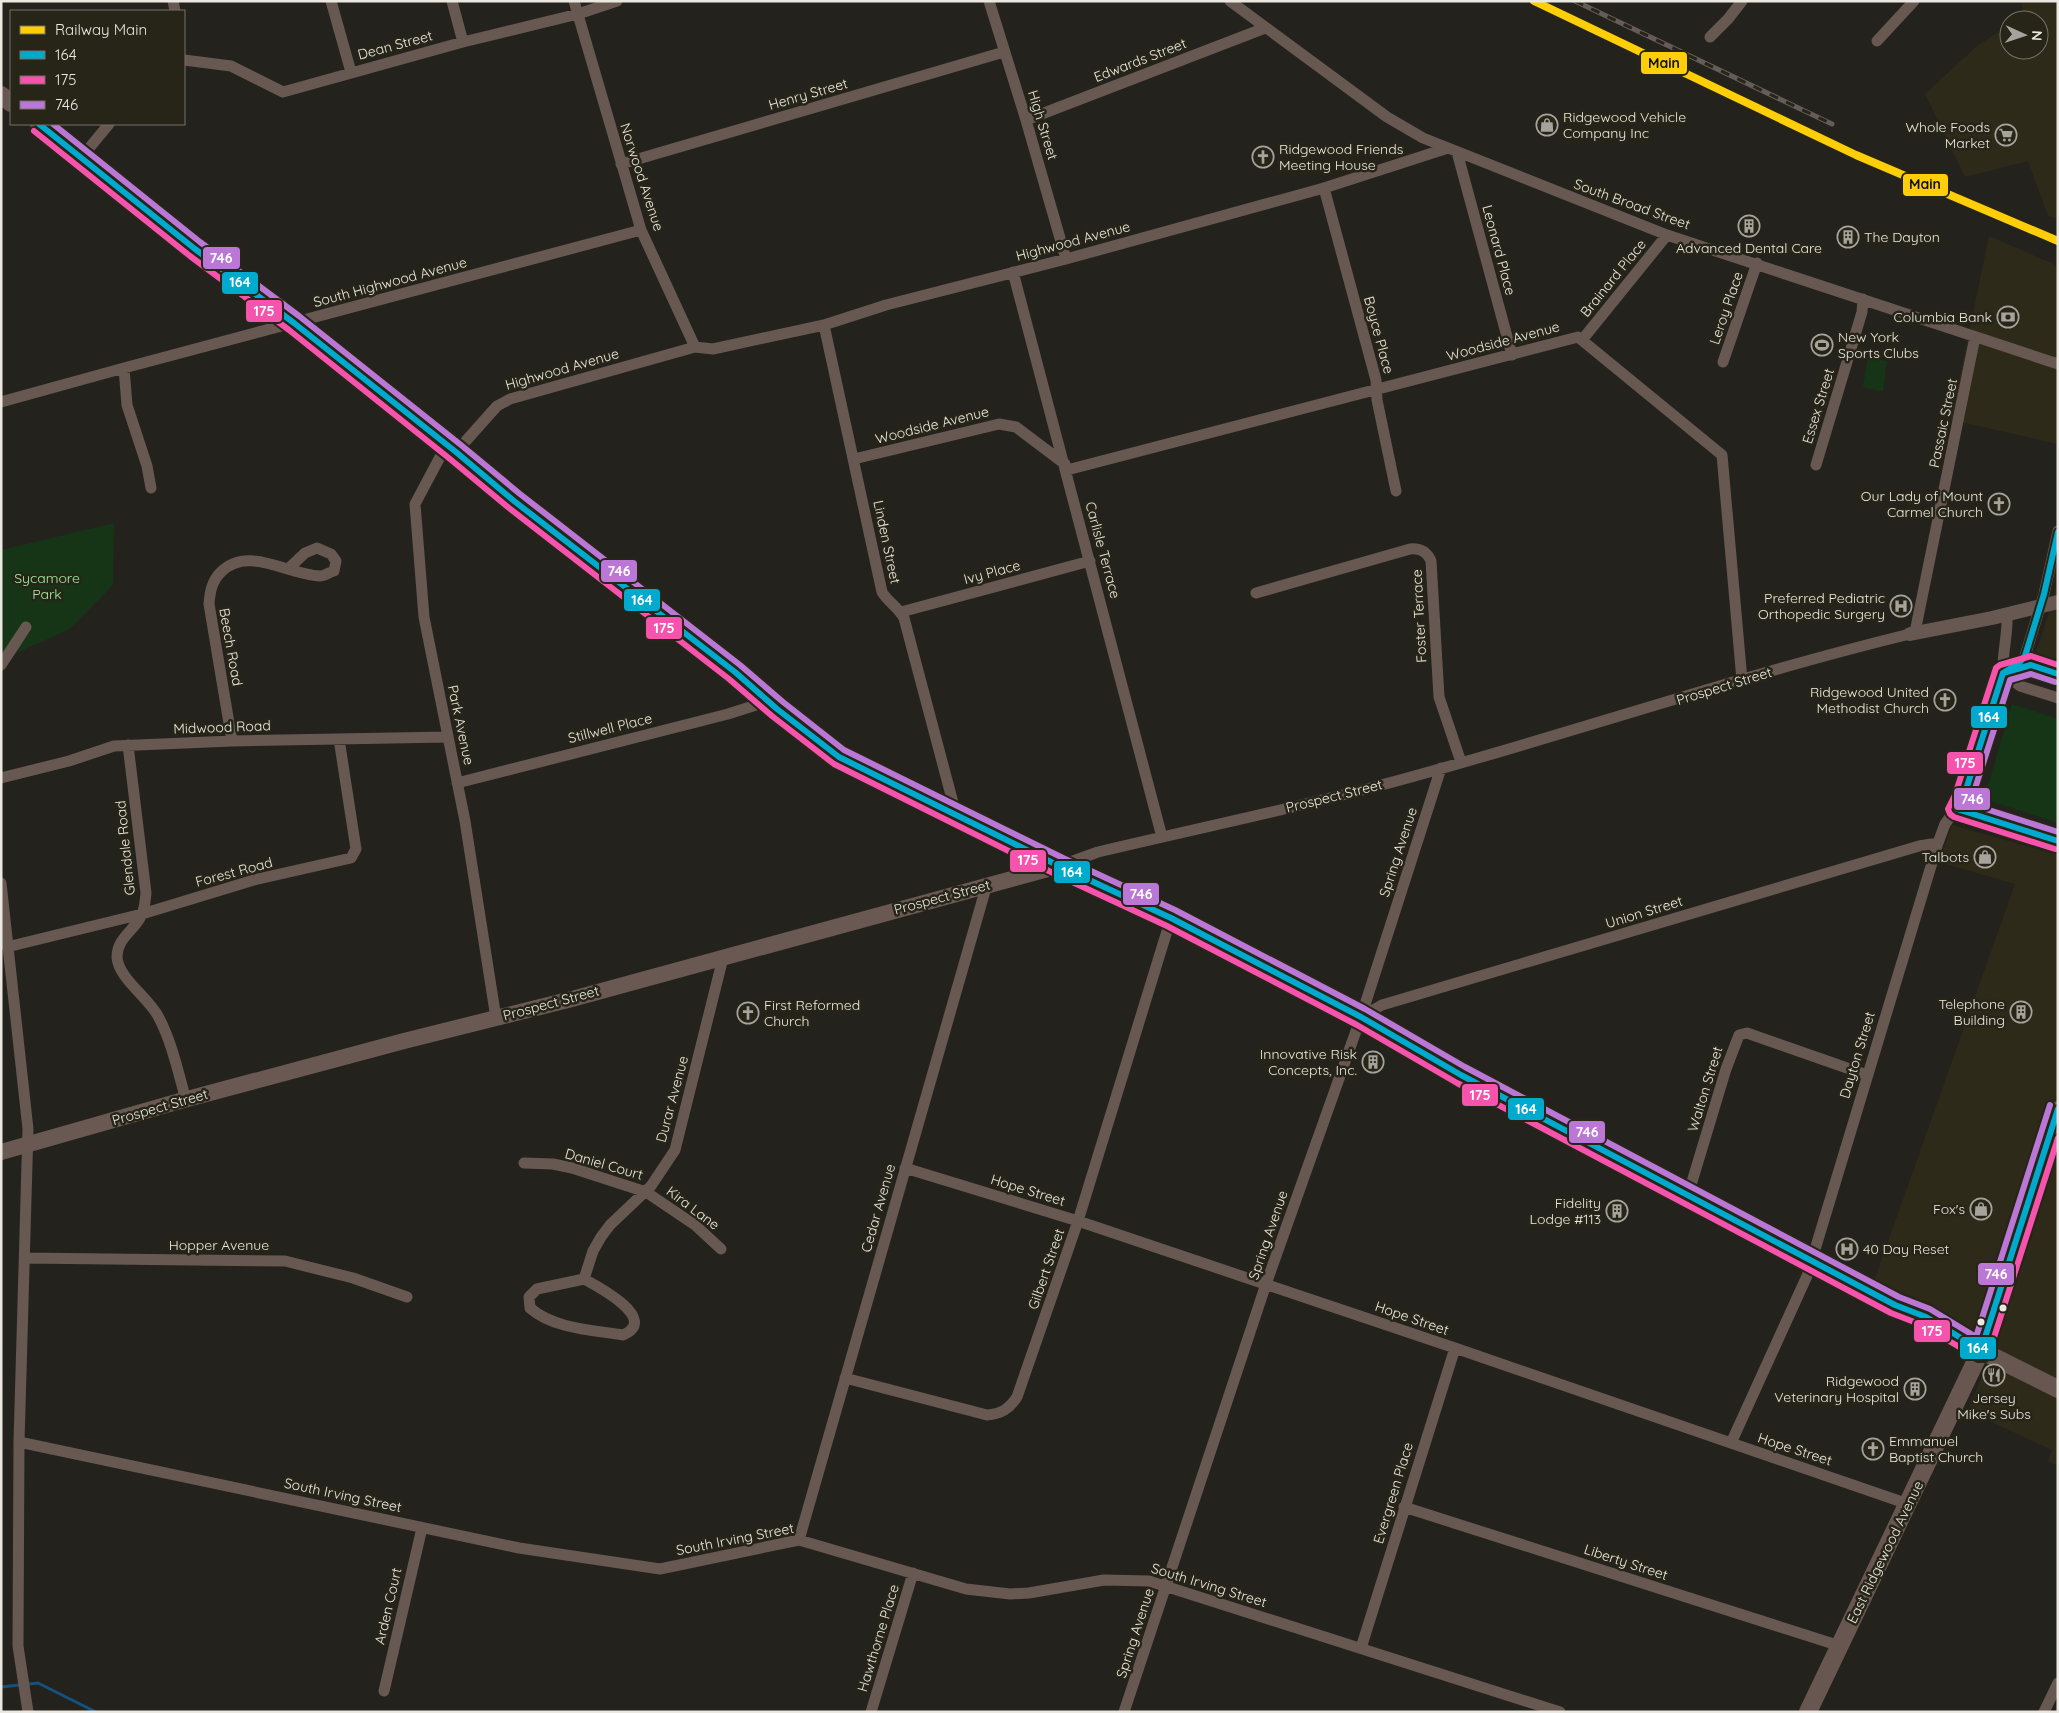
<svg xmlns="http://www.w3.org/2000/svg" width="2059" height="1713" viewBox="0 0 2059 1713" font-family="Quicksand,sans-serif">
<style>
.built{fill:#2e2a19}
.green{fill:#163517}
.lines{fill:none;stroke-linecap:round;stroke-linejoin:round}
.stream{stroke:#15517c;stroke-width:3}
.minor{stroke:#675852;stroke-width:11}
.tertiary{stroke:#675852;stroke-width:14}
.secondary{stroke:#6a5953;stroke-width:16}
.primary{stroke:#685750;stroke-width:18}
.rail-casing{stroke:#655c58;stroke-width:5}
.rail{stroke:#272518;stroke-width:3;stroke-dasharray:9;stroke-linecap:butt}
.bus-1-casing{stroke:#272518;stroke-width:10}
.bus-2-casing{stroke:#272518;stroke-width:10}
.bus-3-casing{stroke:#272518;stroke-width:10}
.bus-1{stroke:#00a9ce;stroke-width:6}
.bus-2{stroke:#f653ac;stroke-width:6}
.bus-3{stroke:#ba77d6;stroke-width:6}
.rail-1-casing{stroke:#272518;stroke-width:11}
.rail-1{stroke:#fece08;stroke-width:8}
.bus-dot{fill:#eae8e0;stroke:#272518;stroke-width:2}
.labels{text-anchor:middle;stroke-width:5;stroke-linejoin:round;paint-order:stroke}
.street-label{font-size:14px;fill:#eae8e0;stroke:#272518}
.poi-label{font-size:14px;fill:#eae8e0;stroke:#272518;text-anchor:end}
.park-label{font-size:14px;fill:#a0eea0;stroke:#272518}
.line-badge{stroke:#272518;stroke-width:2}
.badge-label{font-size:14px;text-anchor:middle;font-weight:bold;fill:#fff}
.pale-badge-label{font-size:14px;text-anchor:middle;font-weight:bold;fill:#111}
</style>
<rect width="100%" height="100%" fill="#24221c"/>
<path class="built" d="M2021,1H2058V219L2048,216L2028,161L1965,177L1925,94L1977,46L2009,25V50H2039V20H2017L2024,16Z
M1989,236L2058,266V444L1951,420Z
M2058,578V666L2034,659L2052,603Z
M1952,825L2058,855V1466L2048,1461L2052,1450L1968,1411L1991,1353L1873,1284L2015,884L1939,862Z"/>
<path class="green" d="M1868,357L1887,361L1883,391L1865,388L1863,386Z
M114,523L113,585L70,629L1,660V550Z
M2012,704L2058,719V823L1984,799Z"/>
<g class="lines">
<path class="stream" d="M1,1687L38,1683L96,1712"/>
<path class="minor" d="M173,1L175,11
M331,1L351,72
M452,1L463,42
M574,1L641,230L695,347L713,349L824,325L886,305L1066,259L1324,188L1448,148
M989,1L1026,120L1066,259
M1230,1L1387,117L1423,138L1667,235L2058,364
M1710,37L1728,19L1742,1
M1877,41L1914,1
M184,60L231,66L283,92L463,42L578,14L617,1
M1026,120L1265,28
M1457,152L1512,355
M81,158L109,124
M621,164L1004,52
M1324,188L1376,380L1377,400L1396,491
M1013,272L1162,837
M824,325L882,592C888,602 898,607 904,618L956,814
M1582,340L1667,235
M1723,362L1757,263
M124,368L127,405L147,466L151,488
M1,402L124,368L641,230
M451,447L440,457L415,504L424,617L465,821L496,1018
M456,452L497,406L510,399L695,347
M854,459L999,424L1016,427L1065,464
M1816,465L1862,312L1863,299
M1067,470L1578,337L1722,455L1742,680
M1256,593L1410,549C1421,548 1427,552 1431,561L1439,697L1461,762
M901,612L1090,561
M1915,632L1975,337
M1,665L26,627
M2012,670L2031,665L2058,674
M2003,673L2019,663L2025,656L2044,594L2058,531
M2003,673L2020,686L2058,698
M232,741L209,604C210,591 212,581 221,572C248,545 288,575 320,576C324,576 330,572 334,571L336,561L331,554L317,548L305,553L288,569
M128,745L146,893C145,901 145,911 140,918C132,932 117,939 117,957C118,978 148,997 158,1016C172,1042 178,1072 186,1100
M1,778L69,761L114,746L232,741L448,737
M457,783L728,714L769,701
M1957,809L2058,841
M1059,866L1098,852C1190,830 1282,811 1374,787C1553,740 1729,678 1910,634
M1,883L28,1129L19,1442L18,1646L28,1712
M7,947L142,914L254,880L351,858L356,849L339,739
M1361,1017L1382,1005L1919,846L1938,843
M524,1163L553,1164L572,1168L646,1192L695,1225L721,1249
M905,1168L1078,1221L1455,1348L1908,1504
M1688,1195L1726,1069L1739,1035L1747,1033L1867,1075
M25,1258L285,1261L353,1278L407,1297
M584,1279L593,1251L601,1237L610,1225L651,1186L675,1150L723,958
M584,1279C597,1286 660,1319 623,1335C593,1330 554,1329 530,1308L529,1297L537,1289Z
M845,1378L987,1415C1001,1414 1009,1409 1017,1397L1078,1221L1171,918
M19,1442L519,1548L660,1569L799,1540L966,1589L1010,1594L1029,1593L1104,1580L1149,1581L1560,1712
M1731,1443L1807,1276L1938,843L1945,824L1963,799L2003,673C2002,653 2008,635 2007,615
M1404,1507L1840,1646
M799,1540L987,884
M1361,1648L1455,1348
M384,1691L422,1528
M871,1712L913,1573
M1124,1712L1266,1284L1361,1017L1441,768
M2044,1712L2058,1683"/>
<path class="tertiary" d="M1910,634L1992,618L2058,602
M1981,1350L2058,1108"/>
<path class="secondary" d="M1,1152L180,1101L404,1041L572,999L1059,866"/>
<path class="primary" d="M1,95L11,103
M39,124L195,249L294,323L456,452L514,501L735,672L777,709L839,757L1059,866L1171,918L1361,1017L1461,1075L1739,1222L1803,1257L1895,1305L1926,1317L1992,1356L2058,1389
M1808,1712L1981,1350"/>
<g class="rail-casing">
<path id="rail" d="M1575,1L1832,124"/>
</g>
<use href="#rail" class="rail"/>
<g class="bus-1-casing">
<path id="bus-1" d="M39,124L195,249L294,323L456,452L514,501L735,672L777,709L839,757L1059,866L1171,918L1361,1017L1461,1075L1895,1305L1926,1317L1981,1350L2058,1109
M2058,532L2044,594L2025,656L2019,663L2003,673L1963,799L1957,809L2058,841
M2003,673L2031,665L2058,674"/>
</g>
<g class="bus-2-casing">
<path id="bus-2" d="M34,131L190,256L289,330L450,459L509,508L729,679L772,716L834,764L1055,874L1167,926L1357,1025L1457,1083L1891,1313L1922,1325L1978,1358H1985L1989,1353L2058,1138
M2055,849L1954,817L1950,814L1948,809L1955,795L1996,668L2000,665L2031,656L2058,665"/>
</g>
<g class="bus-3-casing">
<path id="bus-3" d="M53,124L200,242L299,316L461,445L520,494L740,665L783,702L844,750L1063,858L1175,910L1365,1009L1465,1067L1899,1297L1930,1309L1976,1337L2050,1105
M2055,682L2031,674L2010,680L1970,804L2058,832"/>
</g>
<use href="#bus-1" class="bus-1"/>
<use href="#bus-2" class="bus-2"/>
<use href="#bus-3" class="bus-3"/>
<g class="rail-1-casing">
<path id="rail-1" d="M1534,1L1856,155L2058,241"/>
</g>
<use href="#rail-1" class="rail-1"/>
</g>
<defs>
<g id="shop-ring" transform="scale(1.125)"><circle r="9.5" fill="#272518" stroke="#a5a39b" stroke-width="1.5"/><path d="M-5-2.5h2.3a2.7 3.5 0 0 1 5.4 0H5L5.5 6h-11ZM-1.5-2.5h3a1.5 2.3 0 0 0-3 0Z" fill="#a5a39b"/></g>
<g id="supermarket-ring" transform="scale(1.125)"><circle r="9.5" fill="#272518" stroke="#a5a39b" stroke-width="1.5"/><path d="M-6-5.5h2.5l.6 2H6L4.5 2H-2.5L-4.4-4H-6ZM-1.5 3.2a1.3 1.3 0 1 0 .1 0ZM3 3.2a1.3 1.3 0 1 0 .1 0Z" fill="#a5a39b"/></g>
<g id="church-ring" transform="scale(1.125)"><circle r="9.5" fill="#272518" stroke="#a5a39b" stroke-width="1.5"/><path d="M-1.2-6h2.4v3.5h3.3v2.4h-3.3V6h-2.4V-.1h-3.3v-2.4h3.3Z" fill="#a5a39b"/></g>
<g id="building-ring" transform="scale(1.125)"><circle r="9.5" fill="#272518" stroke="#a5a39b" stroke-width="1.5"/><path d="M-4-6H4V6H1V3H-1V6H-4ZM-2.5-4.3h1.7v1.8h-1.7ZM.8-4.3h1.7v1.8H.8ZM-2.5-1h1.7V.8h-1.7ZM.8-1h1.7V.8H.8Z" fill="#a5a39b"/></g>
<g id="bank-ring" transform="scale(1.125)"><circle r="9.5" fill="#272518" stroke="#a5a39b" stroke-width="1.5"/><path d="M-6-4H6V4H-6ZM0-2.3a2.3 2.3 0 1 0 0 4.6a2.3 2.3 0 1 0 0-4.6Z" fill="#a5a39b"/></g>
<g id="stadium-ring" transform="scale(1.125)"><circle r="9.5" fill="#272518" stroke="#a5a39b" stroke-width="1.5"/><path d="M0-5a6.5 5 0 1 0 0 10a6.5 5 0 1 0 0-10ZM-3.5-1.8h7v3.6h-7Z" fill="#a5a39b"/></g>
<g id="hospital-ring" transform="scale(1.125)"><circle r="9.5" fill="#272518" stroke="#a5a39b" stroke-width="1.5"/><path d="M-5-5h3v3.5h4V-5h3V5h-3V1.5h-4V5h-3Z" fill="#a5a39b"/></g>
<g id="restaurant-ring" transform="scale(1.125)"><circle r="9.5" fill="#272518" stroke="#a5a39b" stroke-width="1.5"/><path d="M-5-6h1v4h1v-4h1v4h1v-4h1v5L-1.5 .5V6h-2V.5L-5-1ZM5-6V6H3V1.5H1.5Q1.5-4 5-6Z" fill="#a5a39b"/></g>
</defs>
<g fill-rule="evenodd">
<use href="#shop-ring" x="1547" y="125"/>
<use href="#supermarket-ring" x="2006" y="135"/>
<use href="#church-ring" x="1263" y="157"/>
<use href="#building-ring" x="1749" y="226"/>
<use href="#building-ring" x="1848" y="237"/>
<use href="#bank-ring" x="2008" y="317"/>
<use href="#stadium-ring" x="1822" y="345"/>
<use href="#church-ring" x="1999" y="504"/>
<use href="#hospital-ring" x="1901" y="606"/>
<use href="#church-ring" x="1945" y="700"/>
<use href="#shop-ring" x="1985" y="857"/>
<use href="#building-ring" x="2021" y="1012"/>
<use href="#church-ring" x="748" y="1013"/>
<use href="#building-ring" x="1373" y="1062"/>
<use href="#shop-ring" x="1981" y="1209"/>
<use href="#building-ring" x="1617" y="1211"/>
<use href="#hospital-ring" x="1847" y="1249"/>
<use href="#restaurant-ring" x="1994" y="1375"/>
<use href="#building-ring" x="1915" y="1389"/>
<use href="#church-ring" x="1873" y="1449"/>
</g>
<g class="bus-dot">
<circle cx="2003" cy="1308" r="4.5"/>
<circle cx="1981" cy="1322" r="4.5"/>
</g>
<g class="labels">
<g class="street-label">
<text transform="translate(395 45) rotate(-15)" y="5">Dean Street</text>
<text transform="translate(1140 60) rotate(-21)" y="5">Edwards Street</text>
<text transform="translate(808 94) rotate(-16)" y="5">Henry Street</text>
<text transform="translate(1043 125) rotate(73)" y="5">High Street</text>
<text transform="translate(642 177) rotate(72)" y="5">Norwood Avenue</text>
<text transform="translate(1632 204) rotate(20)" y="5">South Broad Street</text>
<text transform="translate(1073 241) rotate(-15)" y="5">Highwood Avenue</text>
<text transform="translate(1499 250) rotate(75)" y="5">Leonard Place</text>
<text transform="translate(1613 278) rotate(-51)" y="5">Brainard Place</text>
<text transform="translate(390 282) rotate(-15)" y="5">South Highwood Avenue</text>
<text transform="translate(1726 308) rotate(-71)" y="5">Leroy Place</text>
<text transform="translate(1379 335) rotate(75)" y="5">Boyce Place</text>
<text transform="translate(1503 341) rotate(-15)" y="5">Woodside Avenue</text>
<text transform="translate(562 369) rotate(-16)" y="5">Highwood Avenue</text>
<text transform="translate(1818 406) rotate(-73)" y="5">Essex Street</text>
<text transform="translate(1943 423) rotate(-78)" y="5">Passaic Street</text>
<text transform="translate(932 425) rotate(-14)" y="5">Woodside Avenue</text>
<text transform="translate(887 542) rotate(78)" y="5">Linden Street</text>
<text transform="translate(1103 550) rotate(75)" y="5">Carlisle Terrace</text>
<text transform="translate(992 572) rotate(-15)" y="5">Ivy Place</text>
<text transform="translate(1419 616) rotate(-93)" y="5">Foster Terrace</text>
<text transform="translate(231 647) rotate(80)" y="5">Beech Road</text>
<text transform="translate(1724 686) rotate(-17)" y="5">Prospect Street</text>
<text transform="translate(461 725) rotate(78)" y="5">Park Avenue</text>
<text transform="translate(222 727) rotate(-2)" y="5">Midwood Road</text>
<text transform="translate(610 728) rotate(-14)" y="5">Stillwell Place</text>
<text transform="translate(1334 796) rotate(-14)" y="5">Prospect Street</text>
<text transform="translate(125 848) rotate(-96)" y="5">Glendale Road</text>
<text transform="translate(1398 852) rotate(-72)" y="5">Spring Avenue</text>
<text transform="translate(234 872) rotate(-15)" y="5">Forest Road</text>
<text transform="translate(942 897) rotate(-15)" y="5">Prospect Street</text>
<text transform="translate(1644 912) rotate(-17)" y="5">Union Street</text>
<text transform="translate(551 1003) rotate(-15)" y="5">Prospect Street</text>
<text transform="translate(1857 1055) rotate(-73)" y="5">Dayton Street</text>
<text transform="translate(1705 1089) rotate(-73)" y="5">Walton Street</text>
<text transform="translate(672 1099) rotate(-75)" y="5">Durar Avenue</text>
<text transform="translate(160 1107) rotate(-16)" y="5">Prospect Street</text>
<text transform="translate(604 1164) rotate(16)" y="5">Daniel Court</text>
<text transform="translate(1028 1190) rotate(17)" y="5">Hope Street</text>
<text transform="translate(693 1208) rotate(37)" y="5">Kira Lane</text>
<text transform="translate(878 1208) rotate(-74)" y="5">Cedar Avenue</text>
<text transform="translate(1268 1235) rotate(-71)" y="5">Spring Avenue</text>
<text x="219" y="1250">Hopper Avenue</text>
<text transform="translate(1046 1269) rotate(-71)" y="5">Gilbert Street</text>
<text transform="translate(1412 1318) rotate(19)" y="5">Hope Street</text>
<text transform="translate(1795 1449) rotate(18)" y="5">Hope Street</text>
<text transform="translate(1393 1493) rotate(-73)" y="5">Evergreen Place</text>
<text transform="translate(343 1495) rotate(12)" y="5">South Irving Street</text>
<text transform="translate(735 1539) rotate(-11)" y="5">South Irving Street</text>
<text transform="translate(1885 1552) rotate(-64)" y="5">East Ridgewood Avenue</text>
<text transform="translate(1626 1562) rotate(18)" y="5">Liberty Street</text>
<text transform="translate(1209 1585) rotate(17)" y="5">South Irving Street</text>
<text transform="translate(388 1606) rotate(-77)" y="5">Arden Court</text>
<text transform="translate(1135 1633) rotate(-72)" y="5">Spring Avenue</text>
<text transform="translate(878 1638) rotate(-73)" y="5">Hawthorne Place</text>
</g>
<g class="poi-label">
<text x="1563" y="122" text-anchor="start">Ridgewood Vehicle<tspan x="1563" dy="16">Company Inc</tspan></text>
<text x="1990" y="132">Whole Foods<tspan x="1990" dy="16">Market</tspan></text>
<text x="1279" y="154" text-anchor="start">Ridgewood Friends<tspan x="1279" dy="16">Meeting House</tspan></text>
<text x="1864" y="242" text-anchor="start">The Dayton</text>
<text x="1749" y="253" text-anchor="middle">Advanced Dental Care</text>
<text x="1992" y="322">Columbia Bank</text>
<text x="1838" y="342" text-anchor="start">New York<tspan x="1838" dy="16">Sports Clubs</tspan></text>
<text x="1983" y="501">Our Lady of Mount<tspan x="1983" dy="16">Carmel Church</tspan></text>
<text x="1885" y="603">Preferred Pediatric<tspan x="1885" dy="16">Orthopedic Surgery</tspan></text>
<text x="1929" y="697">Ridgewood United<tspan x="1929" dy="16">Methodist Church</tspan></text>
<text x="1969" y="862">Talbots</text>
<text x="2005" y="1009">Telephone<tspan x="2005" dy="16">Building</tspan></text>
<text x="764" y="1010" text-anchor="start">First Reformed<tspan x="764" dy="16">Church</tspan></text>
<text x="1357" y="1059">Innovative Risk<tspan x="1357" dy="16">Concepts, Inc.</tspan></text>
<text x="1601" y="1208">Fidelity<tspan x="1601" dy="16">Lodge #113</tspan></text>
<text x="1965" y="1214">Fox's</text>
<text x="1863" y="1254" text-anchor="start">40 Day Reset</text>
<text x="1899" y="1386">Ridgewood<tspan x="1899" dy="16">Veterinary Hospital</tspan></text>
<text x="1994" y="1403" text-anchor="middle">Jersey<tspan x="1994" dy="16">Mike's Subs</tspan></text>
<text x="1889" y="1446" text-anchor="start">Emmanuel<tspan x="1889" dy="16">Baptist Church</tspan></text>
</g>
<g class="park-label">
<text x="47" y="583">Sycamore<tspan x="47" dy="16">Park</tspan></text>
</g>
</g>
<g class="line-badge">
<rect x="1640" y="51" width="48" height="24" rx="5" fill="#fece08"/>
<rect x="1902" y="173" width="47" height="24" rx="5" fill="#fece08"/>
<rect x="202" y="246" width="39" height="24" rx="5" fill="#ba77d6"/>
<rect x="221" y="271" width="38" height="24" rx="5" fill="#00a9ce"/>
<rect x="245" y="299" width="38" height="24" rx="5" fill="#f653ac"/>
<rect x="600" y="559" width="38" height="24" rx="5" fill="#ba77d6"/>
<rect x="623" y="588" width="38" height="24" rx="5" fill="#00a9ce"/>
<rect x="645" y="616" width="38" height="24" rx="5" fill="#f653ac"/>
<rect x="1970" y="705" width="38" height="24" rx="5" fill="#00a9ce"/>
<rect x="1946" y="751" width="38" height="24" rx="5" fill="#f653ac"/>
<rect x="1953" y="787" width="38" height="24" rx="5" fill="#ba77d6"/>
<rect x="1009" y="849" width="38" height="24" rx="5" fill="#f653ac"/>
<rect x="1053" y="860" width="38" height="24" rx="5" fill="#00a9ce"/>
<rect x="1122" y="882" width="38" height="24" rx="5" fill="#ba77d6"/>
<rect x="1461" y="1083" width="38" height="24" rx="5" fill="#f653ac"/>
<rect x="1507" y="1097" width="38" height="24" rx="5" fill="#00a9ce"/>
<rect x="1568" y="1120" width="38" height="24" rx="5" fill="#ba77d6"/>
<rect x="1977" y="1262" width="38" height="24" rx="5" fill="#ba77d6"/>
<rect x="1913" y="1319" width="38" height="24" rx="5" fill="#f653ac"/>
<rect x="1959" y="1336" width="38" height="24" rx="5" fill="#00a9ce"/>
</g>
<g class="badge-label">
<text x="221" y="263">746</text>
<text x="240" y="287">164</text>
<text x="264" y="316">175</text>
<text x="619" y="576">746</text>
<text x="642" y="605">164</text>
<text x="664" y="633">175</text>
<text x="1989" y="722">164</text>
<text x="1965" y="768">175</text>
<text x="1972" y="804">746</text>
<text x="1028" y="865">175</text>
<text x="1072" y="877">164</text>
<text x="1141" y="899">746</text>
<text x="1480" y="1100">175</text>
<text x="1526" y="1114">164</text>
<text x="1587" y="1137">746</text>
<text x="1996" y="1279">746</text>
<text x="1932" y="1336">175</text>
<text x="1978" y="1353">164</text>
</g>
<g class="pale-badge-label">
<text x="1664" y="68">Main</text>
<text x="1925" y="189">Main</text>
</g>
<rect width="2059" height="1713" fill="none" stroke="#eae8e0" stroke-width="5"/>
<rect x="10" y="10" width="175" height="115" fill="#272518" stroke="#757368"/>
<rect x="20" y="26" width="25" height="8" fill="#fece08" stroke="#757368"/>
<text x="55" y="35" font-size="15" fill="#eae8e0">Railway Main</text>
<rect x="20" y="51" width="25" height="8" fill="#00a9ce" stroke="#757368"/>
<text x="55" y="60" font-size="15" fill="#eae8e0">164</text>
<rect x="20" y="76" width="25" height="8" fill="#f653ac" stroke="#757368"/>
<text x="55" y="85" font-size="15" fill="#eae8e0">175</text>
<rect x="20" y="101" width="25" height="8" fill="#ba77d6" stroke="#757368"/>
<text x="55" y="110" font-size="15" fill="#eae8e0">746</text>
<g transform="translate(2024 35) rotate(93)"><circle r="24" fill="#272518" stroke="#757368"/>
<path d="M0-4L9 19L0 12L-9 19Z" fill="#a5a39b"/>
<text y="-8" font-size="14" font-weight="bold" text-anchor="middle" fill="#eae8e0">N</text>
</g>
</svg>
